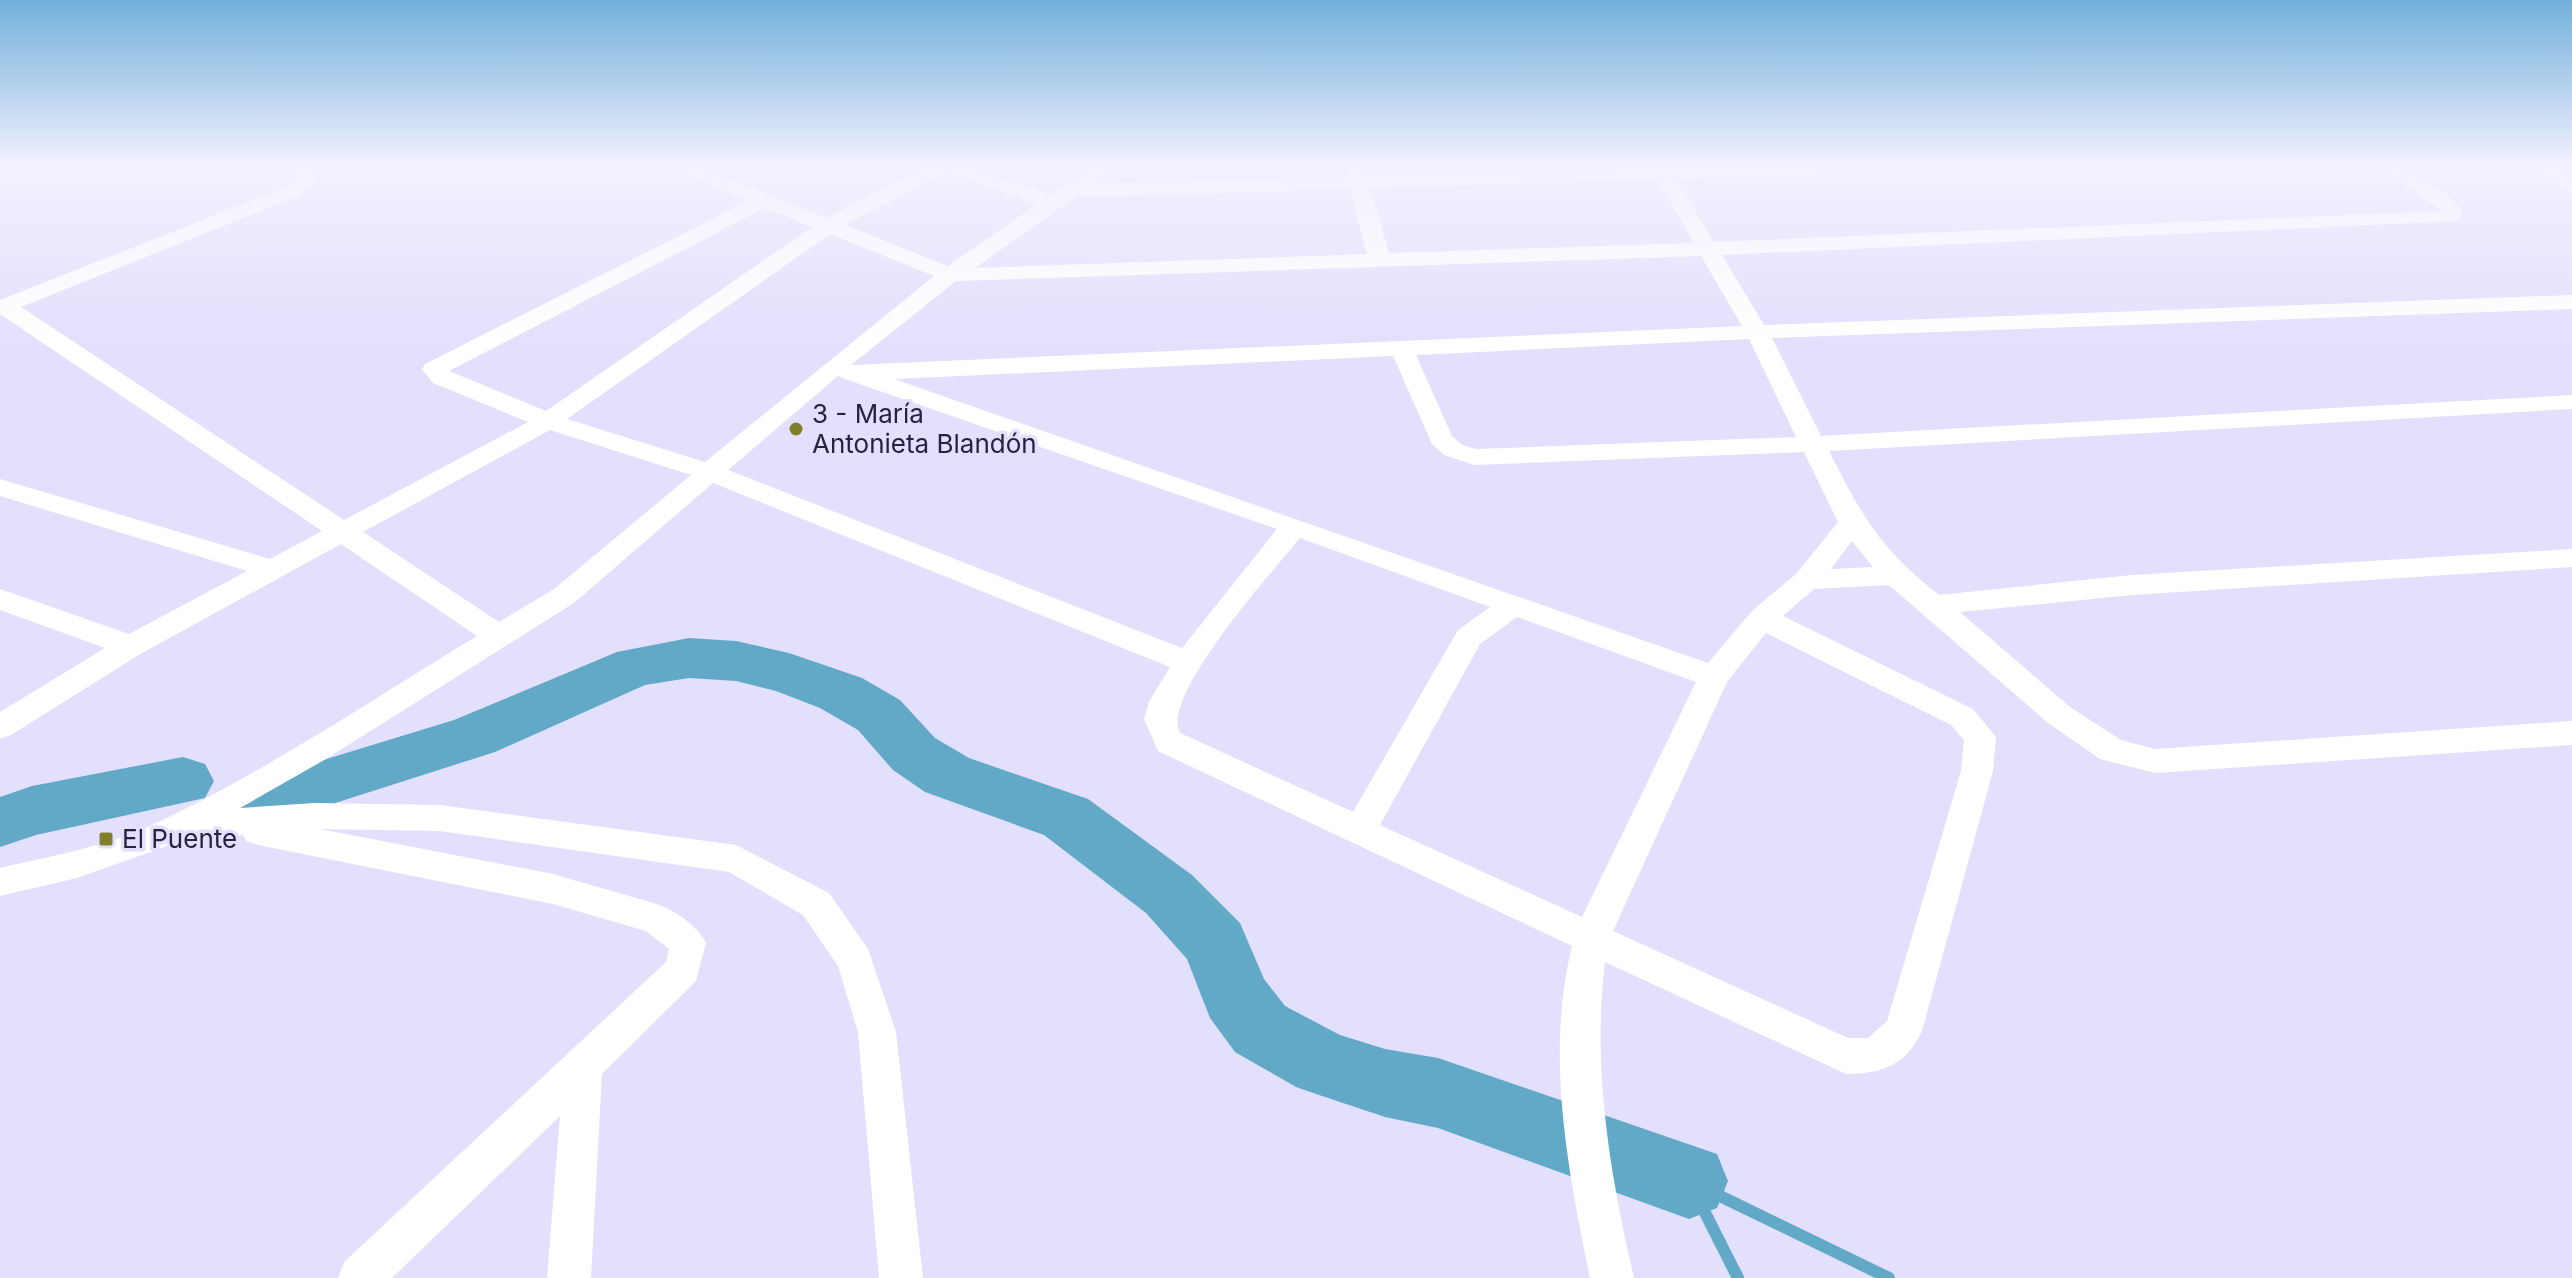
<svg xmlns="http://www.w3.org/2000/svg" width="2572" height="1278" viewBox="0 0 2572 1278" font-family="Inter,sans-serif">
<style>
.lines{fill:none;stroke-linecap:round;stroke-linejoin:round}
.stream{stroke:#62a9c8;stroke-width:12}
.river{fill:#62a9c8;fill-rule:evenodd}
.minor{fill:#fff;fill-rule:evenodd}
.poi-dot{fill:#818028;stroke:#e2e0fd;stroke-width:3}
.labels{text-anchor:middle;stroke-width:7;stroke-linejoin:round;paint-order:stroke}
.poi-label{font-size:26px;fill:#26233e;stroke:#e2e0fd;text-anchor:start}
</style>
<rect width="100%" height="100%" fill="#e2e0fd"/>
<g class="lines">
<path class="stream" d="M1689,1181L1889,1278
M1689,1181L1738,1278"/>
<path class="river" d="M689,638L736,641L789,653L862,678L900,700L935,738L969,758L1088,799L1192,875L1240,923L1264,979L1285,1006L1340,1035L1385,1049L1438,1058L1717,1154L1728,1181L1717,1208L1689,1219L1438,1128L1385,1117L1322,1096L1296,1087L1235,1052L1210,1018L1187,959L1146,913L1044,835L925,792L893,770L858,730L820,708L776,691L736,681L689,678L645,685L495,752L260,827L238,820L229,803L238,786L454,720L617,652Z
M183,757L205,764L214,781L205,798L36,835L0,847V797L32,786Z"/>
<path class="minor" d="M0,165H16L0,173Z
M293,165H313L316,182L298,196L21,307L344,520L528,422L433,383L422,369L425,364L748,201L667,165H694L827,218L929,165H963L1050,195L1094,165H1117L1093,184L1347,177L1346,165H1362L1366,176L1650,168L1648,165H1947L1937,171L1676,179L1714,242L2442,211L2377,165C2408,164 2444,186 2462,211L2458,221L1722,255L1764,325L2572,295V309L1772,338L1821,436L2572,395V409L1829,451C1862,516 1880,549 1939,595L2132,575L2572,549V567L2132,595L1960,612L2070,707L2121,740L2155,749L2572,721V745L2155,773L2100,759L2048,723L1889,585L1814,589L1783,616L1973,709L1996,737L1993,771L1922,1031C1907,1065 1881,1074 1846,1074L1605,962C1592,1070 1610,1173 1634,1278H1590C1568,1170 1545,1055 1572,946L1158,751L1144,719L1149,702L1170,667L713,483L574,603L326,759L240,808L314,803L440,805L736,845L829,893L868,949L896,1032L923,1278H879L858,1032L838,966L803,915L729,872L440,831L320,829L553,874L657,904C676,911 697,925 706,943L696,981L602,1074L591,1278H547L560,1116L392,1278H338L344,1262L666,962L669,949L646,931L553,904L258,845L246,841L243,835L192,843L184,840L77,878L0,896V868C50,856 105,847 152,825C262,774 373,699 477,636L341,544L142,653L11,735L0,739V712L105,648L0,610V589L129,634L247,571L0,496V479L270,559L322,531L0,314V300L284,188L296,180ZM946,172L1037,204L948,266L845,225ZM1657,179L1694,243L1389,253L1370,188ZM1350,189L1367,254L975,268L1075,197ZM765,208L812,227L546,411L449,371ZM830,234L934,276L705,462L567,419ZM1701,256L1742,326L851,365L956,281ZM1749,339L1796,437L1476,449L1462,445L1452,436L1416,355ZM1393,356L1432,444L1444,455L1474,465L1804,452L1838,522L1797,573L1752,611L1708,663L894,379ZM838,376L845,379L1277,529L1182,648L728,470ZM550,430L691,475L554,589L499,622L363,532ZM1300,538L1490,607L1458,630L1353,812L1180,733C1160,696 1274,570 1300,538ZM1852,541L1873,567L1831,569ZM1517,617L1696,682L1582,917L1380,825L1480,644ZM1766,633L1951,725L1964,740L1961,771L1887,1021L1868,1038H1848L1613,931L1727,682Z
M456,165H482L464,174L457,172Z
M2528,165H2551L2572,179V194Z"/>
</g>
<linearGradient id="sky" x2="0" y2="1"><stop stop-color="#72b0db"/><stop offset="0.48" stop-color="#f2f1fe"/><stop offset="1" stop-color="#f2f1fe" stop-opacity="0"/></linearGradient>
<rect width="2572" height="344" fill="url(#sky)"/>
<g class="poi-dot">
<circle cx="796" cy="429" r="8"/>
<rect x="98" y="831" width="16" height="16" rx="4"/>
</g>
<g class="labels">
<g class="poi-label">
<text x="812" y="423">3 - María<tspan x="812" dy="30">Antonieta Blandón</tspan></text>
<text x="122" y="848">El Puente</text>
</g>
</g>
</svg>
